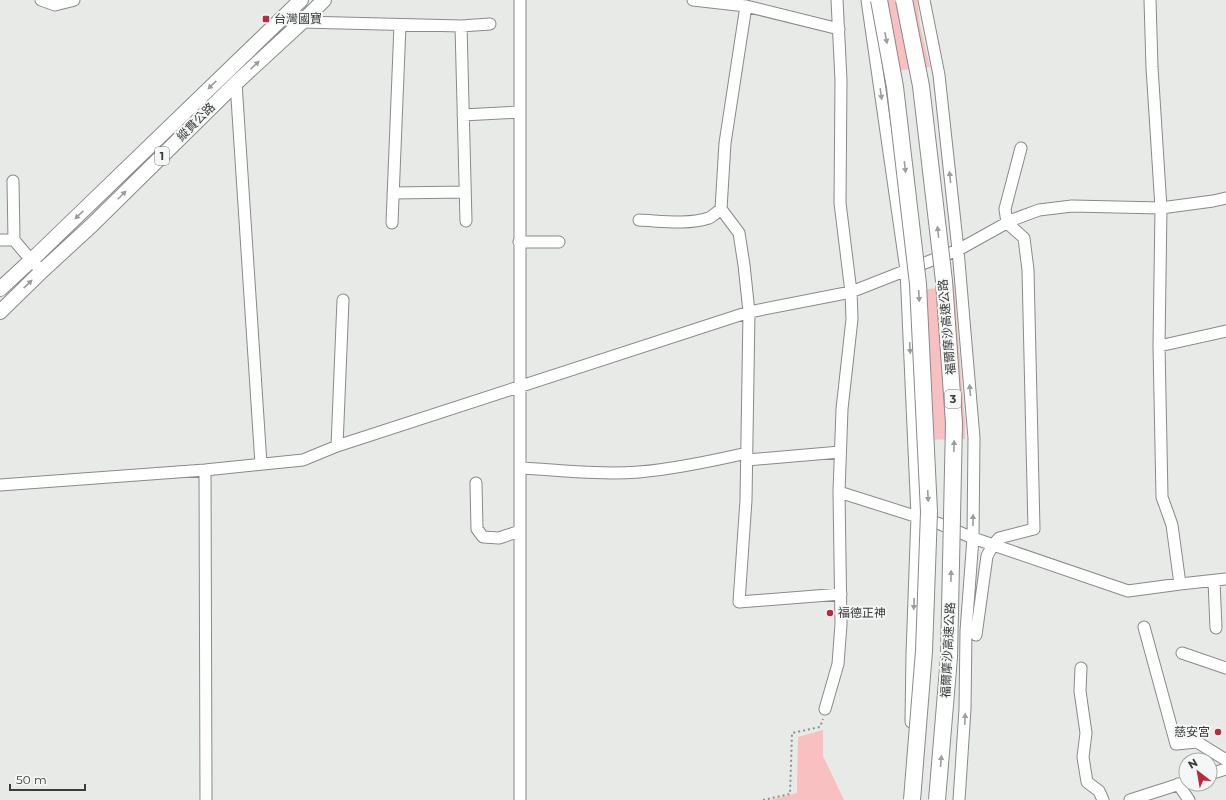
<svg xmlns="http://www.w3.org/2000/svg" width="1226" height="800" viewBox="0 0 1226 800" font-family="Montserrat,'Noto Sans TC',sans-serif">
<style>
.green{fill:#f8c0c0}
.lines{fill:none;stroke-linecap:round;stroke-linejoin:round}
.minor-casing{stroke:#888b89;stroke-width:13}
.major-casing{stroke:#888b89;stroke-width:16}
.path{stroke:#8e908f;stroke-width:2;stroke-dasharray:2 3;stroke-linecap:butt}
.minor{stroke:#fff;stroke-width:11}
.major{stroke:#fff;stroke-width:14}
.highway-bridge-casing{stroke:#888b89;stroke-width:18;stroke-linecap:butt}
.highway-bridge{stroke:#fff;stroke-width:16}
.oneway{fill:#9c9d9d}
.poi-dot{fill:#ba293d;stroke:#f4f7f5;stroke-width:1.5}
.labels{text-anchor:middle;stroke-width:4;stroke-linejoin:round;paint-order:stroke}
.shield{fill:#f4f7f5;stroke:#727373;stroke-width:1}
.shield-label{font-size:11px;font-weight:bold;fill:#3a3b3b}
.poi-label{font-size:12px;fill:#3a3b3b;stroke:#f4f7f5;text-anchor:start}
.street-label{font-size:12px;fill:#3a3b3b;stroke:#f4f7f5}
</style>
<rect width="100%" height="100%" fill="#e7eae7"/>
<path class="green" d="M872,0H917L920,25L930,67L884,72Z
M954,286L965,424V439L919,440L912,291Z
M823,730V756L844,800H770L797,793L798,737Z"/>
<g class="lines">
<g class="minor-casing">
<path id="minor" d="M41,0L55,5L71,1L74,0
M520,0V800
M693,0L746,6L839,29
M867,0L906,270L917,516L912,654L911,722
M924,0L939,75L958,250L974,438L973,538L966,631L965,709L959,800
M1150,0L1152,67L1161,208L1159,346L1162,497L1172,525L1180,584
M746,6L725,143L721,209L739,233L744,265L749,312L746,500L739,602L841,594
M283,17L302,22L461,26L490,24
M461,26L466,221
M236,83L261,464
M463,115L520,112
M13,181L14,240
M393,193L465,192
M639,220C662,221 687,225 709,218C713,216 717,212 721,209
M392,223L400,25
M0,240H14L31,260L42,271
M519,242H559
M1159,346L1226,331
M337,446L343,300
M747,460L840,452
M520,468C559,470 599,475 639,472C675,469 712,461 747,453
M205,470L206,800
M476,483L477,529L483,537L499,538L520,531
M0,485L205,470L303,460L337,446L749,312L851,292L958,250L1012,220L1039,210L1072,206L1161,208L1213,201L1226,198
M839,492L940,524L973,538L1128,591L1180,584L1226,579
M1214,581L1216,628
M1144,627L1176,744L1197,742L1226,760
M976,635L987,556L993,545L999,538L1034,529L1028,270L1024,238L1007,223L1005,209L1021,148
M1182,653L1226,668
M1081,668L1080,691L1086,733L1083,757L1087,782L1099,791L1103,800
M825,709L838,664L841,624L839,492L842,409L852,319L851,292L840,203L841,80L837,0
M1210,774L1226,769
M1178,784L1189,800
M1130,800L1186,782"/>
</g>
<g class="major-casing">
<path id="major" d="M0,289L40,252L301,0
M0,312L42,271L92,225L236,83L302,22L324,0"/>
</g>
<path class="path" d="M763,800L790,794L792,733L820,727L823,719"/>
<use href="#minor" class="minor"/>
<use href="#major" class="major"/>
<g class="highway-bridge-casing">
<path id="highway-bridge" d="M879,0L895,87L918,284L929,512L924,651L912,800
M904,0L921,86L944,281L954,423L949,657L937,800"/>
</g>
<use href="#highway-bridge" class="highway-bridge"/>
</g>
<defs><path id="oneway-solid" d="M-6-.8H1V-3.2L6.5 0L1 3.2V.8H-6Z"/></defs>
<g class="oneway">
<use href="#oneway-solid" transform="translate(886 38) rotate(79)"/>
<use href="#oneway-solid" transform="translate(255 65) rotate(-43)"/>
<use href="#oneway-solid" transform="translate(212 85) rotate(136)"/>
<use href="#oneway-solid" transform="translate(881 94) rotate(82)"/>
<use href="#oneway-solid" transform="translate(905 167) rotate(83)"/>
<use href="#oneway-solid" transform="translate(950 177) rotate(-96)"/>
<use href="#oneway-solid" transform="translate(122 195) rotate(-45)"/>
<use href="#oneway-solid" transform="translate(79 215) rotate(136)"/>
<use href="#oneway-solid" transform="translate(938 232) rotate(-97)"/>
<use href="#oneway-solid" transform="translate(28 284) rotate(-44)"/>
<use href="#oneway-solid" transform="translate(919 296) rotate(87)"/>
<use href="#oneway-solid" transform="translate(910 348) rotate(87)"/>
<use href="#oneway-solid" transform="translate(970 390) rotate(-95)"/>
<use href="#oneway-solid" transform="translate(954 446) rotate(-89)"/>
<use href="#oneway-solid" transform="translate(928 496) rotate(87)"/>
<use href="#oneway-solid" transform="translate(973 520) rotate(-90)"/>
<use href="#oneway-solid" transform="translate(951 576) rotate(-89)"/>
<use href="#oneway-solid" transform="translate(914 604) rotate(92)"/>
<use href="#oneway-solid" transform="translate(965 719) rotate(-87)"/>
<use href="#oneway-solid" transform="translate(941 761) rotate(-85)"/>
</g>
<g class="poi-dot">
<rect x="262" y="15" width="8" height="8" rx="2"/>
<circle cx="830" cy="613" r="4"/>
<circle cx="1218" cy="732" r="4"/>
</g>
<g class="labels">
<g class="shield">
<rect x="155" y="147" width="14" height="18" rx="3"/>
<rect x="945" y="390" width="16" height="18" rx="3"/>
</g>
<g class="shield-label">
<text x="162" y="160">1</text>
<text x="953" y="403">3</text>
</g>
<g class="poi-label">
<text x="274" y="23">台灣國寶</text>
<text x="838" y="617">福德正神</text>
<text x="1210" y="736" text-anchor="end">慈安宮</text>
</g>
<g class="street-label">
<text transform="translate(196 122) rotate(-45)" y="4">縱貫公路</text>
<text transform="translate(947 327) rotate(-95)" y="4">福爾摩沙高速公路</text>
<text transform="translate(948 650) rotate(-87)" y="4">福爾摩沙高速公路</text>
</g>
</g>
<g transform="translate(1198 772) rotate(329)"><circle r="19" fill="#f4f7f5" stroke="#aaacab"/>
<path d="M0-3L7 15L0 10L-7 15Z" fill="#ba293d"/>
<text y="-6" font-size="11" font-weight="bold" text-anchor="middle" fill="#3a3b3b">N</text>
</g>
<path d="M10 784v6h75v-6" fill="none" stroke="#3a3b3b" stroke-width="2"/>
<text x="16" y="784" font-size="12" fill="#3a3b3b" stroke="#f4f7f5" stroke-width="3" paint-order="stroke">50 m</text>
</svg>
